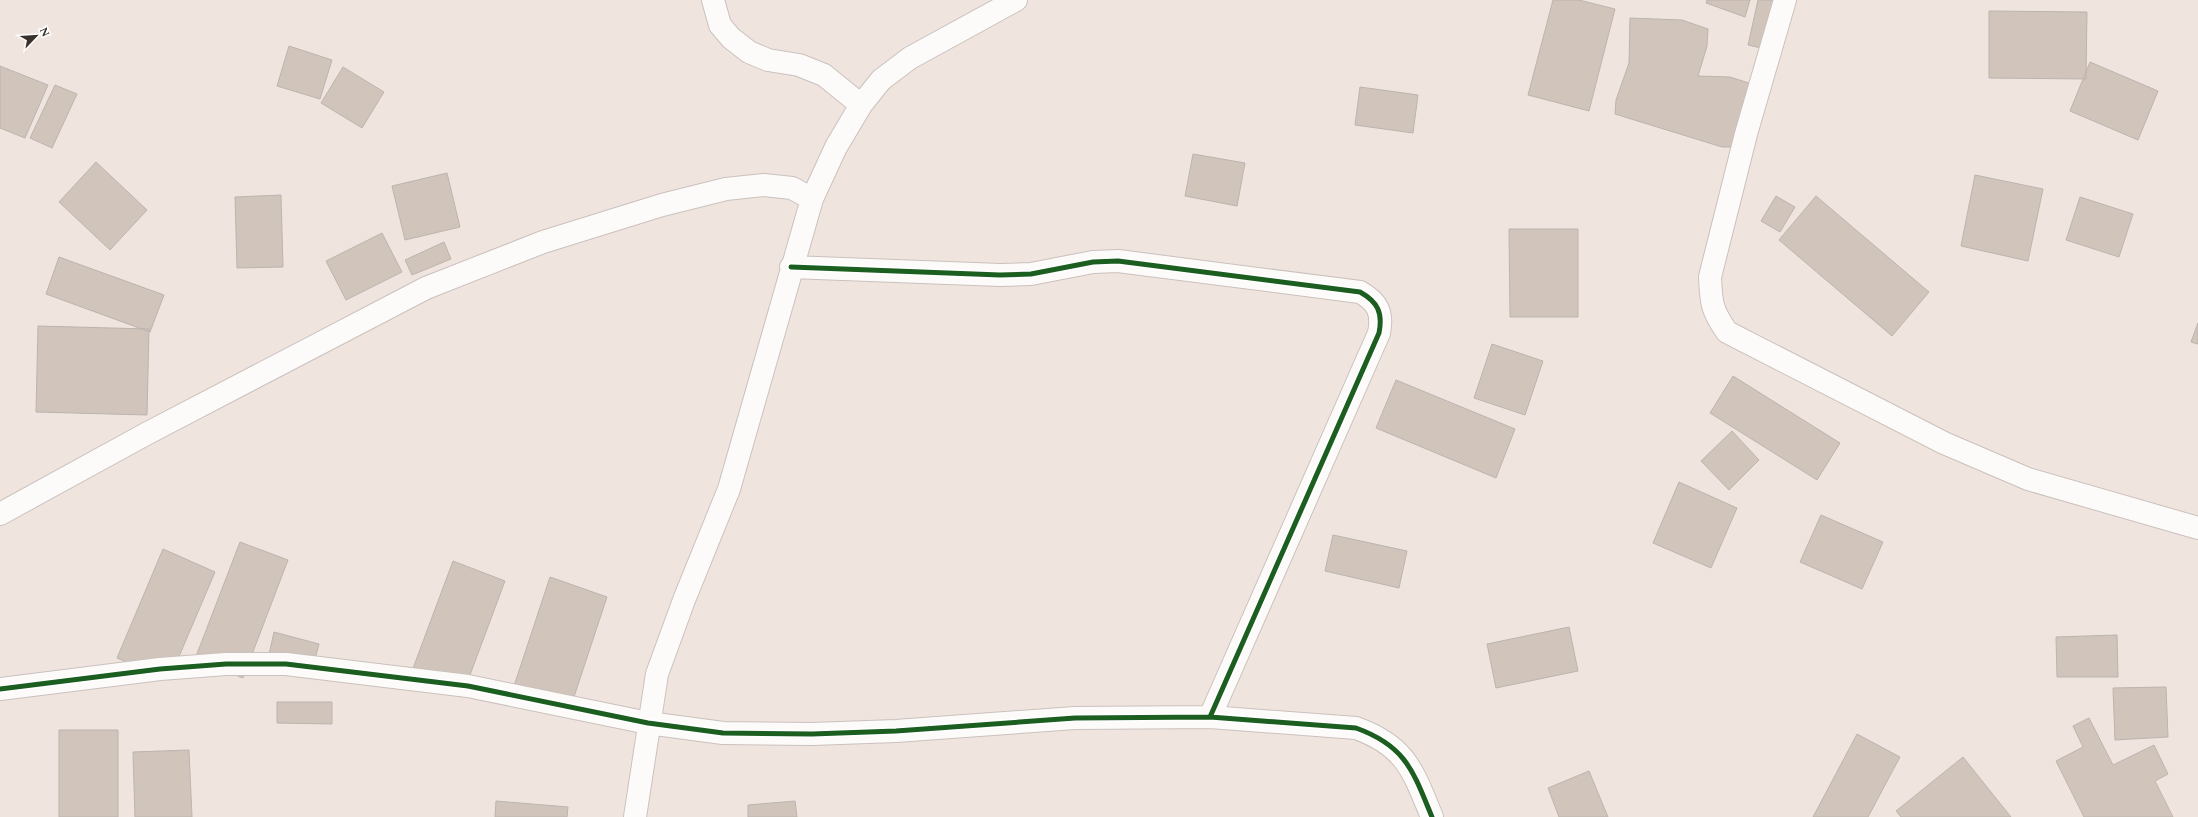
<svg xmlns="http://www.w3.org/2000/svg" width="2198" height="817" viewBox="0 0 2198 817" font-family="Spectral,serif">
<style>
.building{fill:#d1c5bb;stroke:#bcb4af}
.lines{fill:none;stroke-linecap:round;stroke-linejoin:round}
.street-casing{stroke:#cac1bd;stroke-width:24}
.street{stroke:#fdfbfa;stroke-width:22}
.cycleway-casing{stroke:#fff;stroke-width:8}
.cycleway{stroke:#1b5e20;stroke-width:5}
</style>
<rect width="100%" height="100%" fill="#f0e4df"/>
<path class="building" d="M1553,0H1579L1615,9L1589,111L1528,95Z
M1707,0H1750L1745,17L1706,3Z
M1758,0H1786L1774,51L1748,45Z
M1989,11L2087,12L2086,79L1989,78Z
M1630,18L1682,20L1708,29L1707,46L1698,76L1730,77L1752,84L1736,147H1722L1615,114L1616,100L1629,63Z
M289,46L332,60L320,99L277,86Z
M2090,62L2158,91L2138,140L2070,111Z
M0,66L48,85L25,138L0,128Z
M343,67L384,92L362,128L321,103Z
M55,85L77,94L52,148L30,138Z
M1360,87L1418,95L1413,133L1355,125Z
M1193,154L1245,163L1237,206L1185,196Z
M96,162L147,210L110,250L59,202Z
M447,173L460,227L405,240L392,186Z
M1975,175L2043,189L2028,261L1961,246Z
M281,195L283,267L237,268L235,197Z
M1776,196L1795,207L1780,232L1761,221Z
M1816,196L1929,292L1892,336L1779,240Z
M2080,197L2133,214L2119,257L2066,240Z
M1509,229H1578V317H1510Z
M382,233L402,272L346,300L326,261Z
M444,242L451,259L412,275L405,260Z
M59,257L164,295L150,332L46,294Z
M2198,323V344L2191,342Z
M38,326L149,329L147,415L36,412Z
M1492,344L1543,361L1525,415L1474,398Z
M1733,376L1840,443L1817,480L1710,413Z
M1396,380L1515,429L1496,478L1376,428Z
M1732,431L1759,460L1729,490L1701,461Z
M1679,482L1737,508L1711,568L1653,543Z
M1821,515L1883,542L1862,589L1800,562Z
M1333,535L1407,551L1399,588L1325,571Z
M240,542L288,560L243,678L195,659Z
M163,549L215,572L169,680L117,658Z
M453,561L505,581L464,691L412,671Z
M550,577L607,597L569,712L512,692Z
M1569,627L1578,671L1496,688L1487,644Z
M274,632L319,644L312,670L268,659Z
M2117,635L2118,677H2057L2056,637Z
M2166,687L2168,737L2115,740L2113,688Z
M277,702H332V724L277,723Z
M2089,718L2113,765L2154,745L2168,774L2155,781L2173,817H2084L2056,761L2083,747L2073,726Z
M59,730H118V817H59Z
M1857,734L1900,757L1868,817H1813Z
M189,750L192,817H135L133,752Z
M1963,757L2011,817H1901L1896,811Z
M1589,771L1608,817H1559L1548,788Z
M496,801L568,807L567,817H495Z
M795,801L797,817H748V805Z"/>
<g class="lines">
<g class="street-casing">
<path id="street" d="M713,0L720,25L731,38L749,52L768,60L799,65L824,75L861,105
M1785,0L1746,134L1710,277C1711,303 1712,311 1727,332L1944,443L2028,479L2198,528
M791,267L1000,275L1031,274L1093,262L1118,261L1360,292C1378,302 1383,313 1379,333L1210,717
M0,514L146,434L426,288L543,242L662,205L726,189L764,185L792,188L812,199
M0,689L160,669L226,664H286L468,686L648,723L723,733L812,734L896,731L1075,718L1210,717L1356,728C1406,746 1413,771 1432,817
M635,817L657,674L684,600L729,489L812,199L836,147L861,105L881,80L910,58L1016,0"/>
</g>
<use href="#street" class="street"/>
<g class="cycleway-casing">
<path id="cycleway" d="M791,267L1000,275L1031,274L1093,262L1118,261L1360,292C1378,302 1383,313 1379,333L1210,717
M0,689L160,669L226,664H286L468,686L648,723L723,733L812,734L896,731L1075,718L1210,717L1356,728C1406,746 1413,771 1432,817"/>
</g>
<use href="#cycleway" class="cycleway"/>
</g>
<g transform="translate(36 36) rotate(65)" stroke="#ffffff" stroke-width="3" paint-order="stroke">
<path d="M0-3L7 15L0 10L-7 15Z" fill="#3a312d"/>
<text y="-6" font-size="11" font-weight="bold" text-anchor="middle" fill="#3a312d">N</text>
</g>
</svg>
